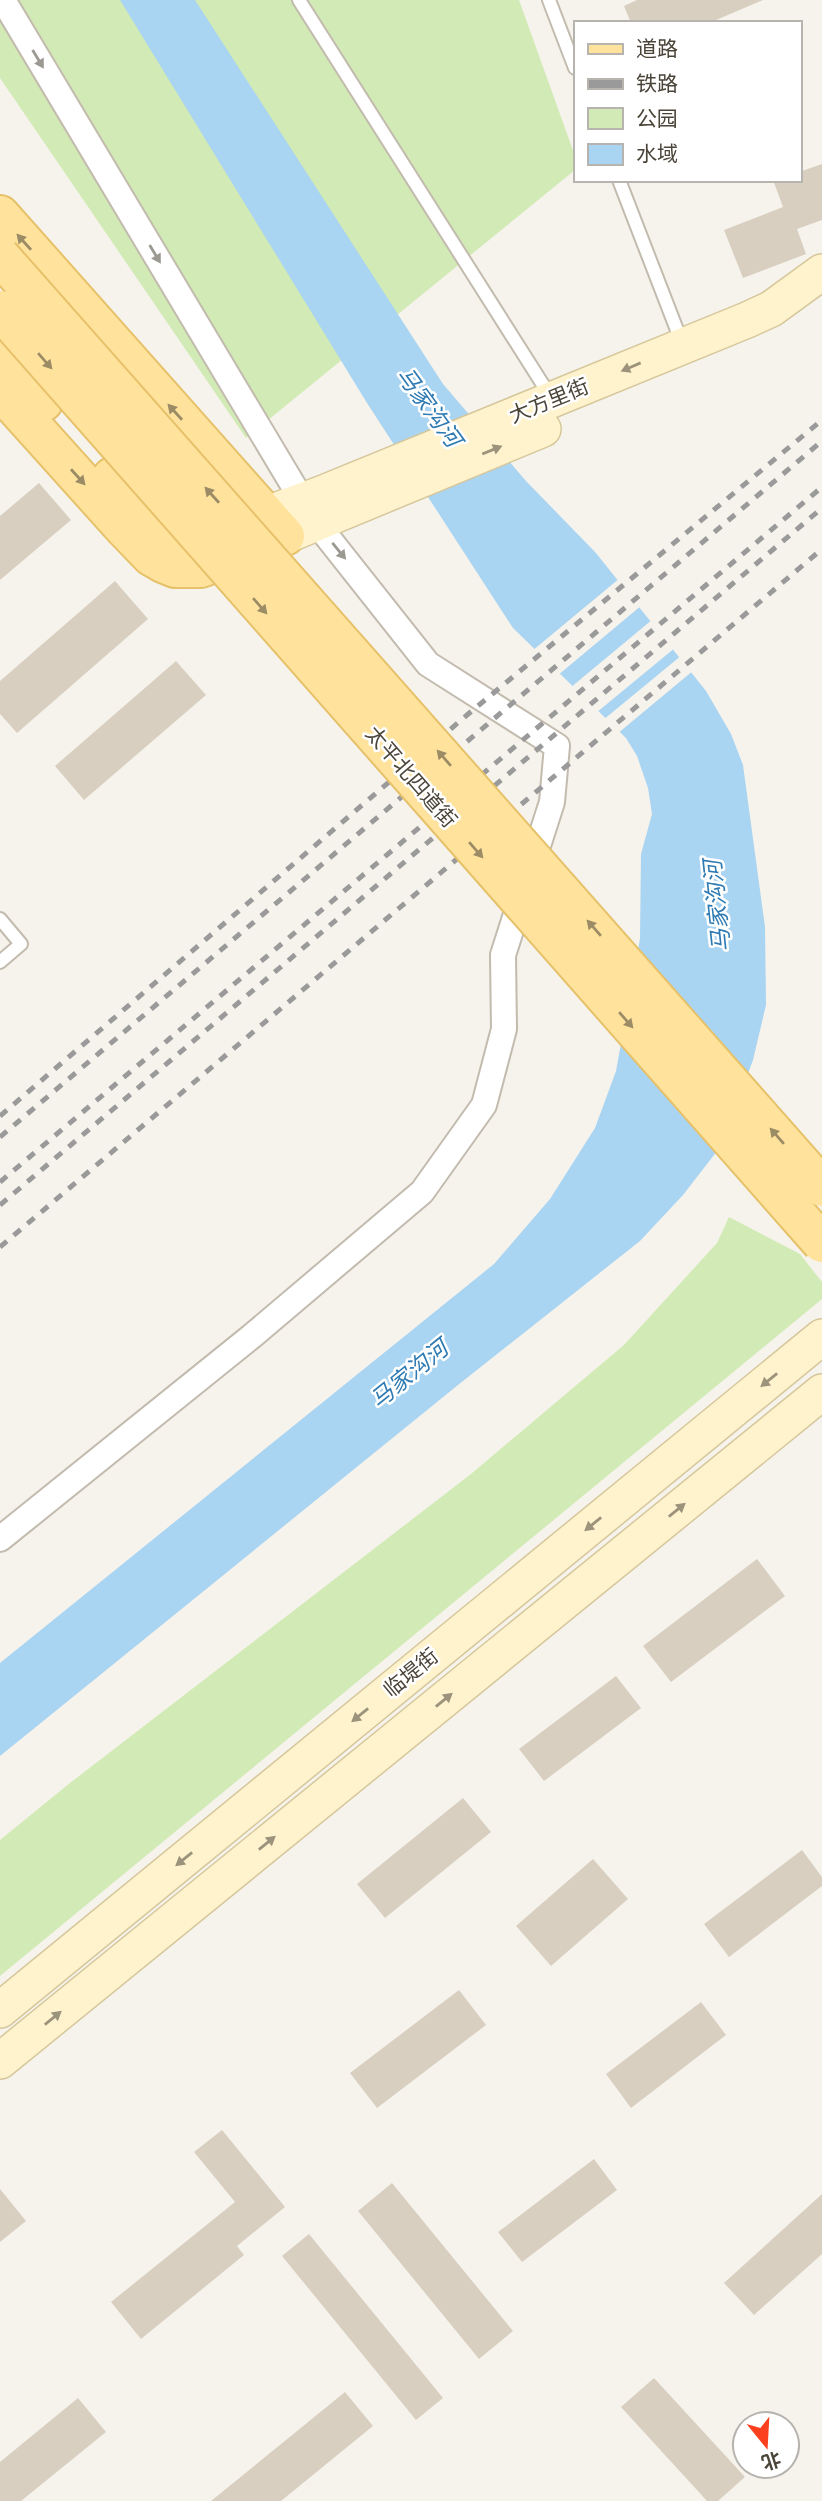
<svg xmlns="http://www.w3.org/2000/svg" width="822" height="2501" viewBox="0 0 822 2501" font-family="Rubik,'Noto Sans SC',sans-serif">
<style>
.green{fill:#d2eab5}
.water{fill:#a9d4f2}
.pier{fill:#f6f3ec}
.building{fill:#d8cfc1}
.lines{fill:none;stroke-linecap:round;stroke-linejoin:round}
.lane-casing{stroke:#c2bbae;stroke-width:16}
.street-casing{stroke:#c2bbae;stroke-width:28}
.secondary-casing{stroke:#d6c79b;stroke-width:38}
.primary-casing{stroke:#e6c16a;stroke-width:42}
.lane{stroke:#fff;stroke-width:12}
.street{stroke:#fff;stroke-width:24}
.secondary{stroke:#fff3cd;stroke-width:35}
.primary{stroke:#ffe39c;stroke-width:38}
.rail{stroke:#9a9a9a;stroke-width:5;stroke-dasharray:9 9;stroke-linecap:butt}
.primary-bridge-casing{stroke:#e6c16a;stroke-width:42;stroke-linecap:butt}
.primary-bridge{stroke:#ffe39c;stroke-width:38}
.oneway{fill:#9c9892}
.oneway2{fill:#9c8c66}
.oneway3{fill:#9c937c}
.labels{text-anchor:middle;stroke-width:5;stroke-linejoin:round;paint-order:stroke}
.street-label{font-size:21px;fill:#4b4439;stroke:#fff}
.water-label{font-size:23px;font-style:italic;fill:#2e7ab2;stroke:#fff}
</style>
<rect width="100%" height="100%" fill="#f6f3ec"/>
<path class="green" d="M0,0H519L575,156V170L246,438L0,78Z
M729,1217L800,1254L822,1282V1299L0,1976V1840L70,1783L471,1474L624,1345L717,1243Z"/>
<path class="water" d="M120,0H195L443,384L526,481L596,553L706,691L731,734L743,765L765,927L766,1005L753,1060L721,1146L683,1195L640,1241L458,1385L0,1756V1663L494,1264L550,1199L595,1128L616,1071L640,939L641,854L652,814L648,788L637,756L626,738L513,628L367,403Z"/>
<path class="pier" d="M620,578L642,605L557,676L532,651Z
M653,619L676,647L596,713L570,688Z
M682,655L694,670L617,734L603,720Z"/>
<path class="building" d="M637,0H763L709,23H631L624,6Z
M822,164V220L797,229L806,254L743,278L724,230L783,207L773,180H799V172Z
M39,483L71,520L0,580V516Z
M115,581L148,619L17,733L0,714V681Z
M176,661L206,695L84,800L55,766Z
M757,1559L785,1596L671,1682L643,1646Z
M616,1676L641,1708L544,1781L519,1749Z
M463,1798L491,1832L385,1918L357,1884Z
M802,1850L822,1877V1886L729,1957L704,1924Z
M593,1859L628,1899L551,1966L516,1926Z
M459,1990L486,2025L377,2108L350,2073Z
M701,2002L726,2035L631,2108L606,2074Z
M222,2130L285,2207L237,2246L244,2255L141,2339L111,2302L235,2202L194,2152Z
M594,2159L617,2190L522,2262L498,2232Z
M392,2183L513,2331L479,2359L358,2211Z
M0,2189L26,2221L0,2242Z
M822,2194V2254L754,2315L724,2283Z
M309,2234L443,2398L416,2420L282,2256Z
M654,2378L745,2477L718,2501H707L621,2407Z
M345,2392L373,2426L281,2501H211Z
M78,2398L106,2432L21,2501H0V2462Z"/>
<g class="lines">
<g class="lane-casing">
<path id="lane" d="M299,0L552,399
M549,0L575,68
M619,180L682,343
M0,919L21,944L0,962"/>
</g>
<g class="street-casing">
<path id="street" d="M0,1539L252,1336L422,1192L484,1105L504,1029L503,955L552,802L557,746L428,664L314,520L3,0"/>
</g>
<g class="secondary-casing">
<path id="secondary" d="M267,514L321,494L747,320L771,309L822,272
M285,536L543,429
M0,2010L822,1337
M0,2061L822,1392"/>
</g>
<g class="primary-casing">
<path id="primary" d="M0,215L285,536L201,568H175L163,563L151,556L124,528L0,390
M0,355L43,402
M112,477L160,525L177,533H216"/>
</g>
<use href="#lane" class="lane"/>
<use href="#street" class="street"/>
<use href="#secondary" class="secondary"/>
<use href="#primary" class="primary"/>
<path class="rail" d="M0,1116L467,715L822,420
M0,1137L822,441
M0,1182L822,487
M0,1205L822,508
M0,1247L822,549"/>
<g class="primary-bridge-casing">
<path id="primary-bridge" d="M0,256L822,1187
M0,310L822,1243"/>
</g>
<use href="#primary-bridge" class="primary-bridge"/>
</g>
<defs><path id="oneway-solid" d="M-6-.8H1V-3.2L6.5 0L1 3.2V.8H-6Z" transform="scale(1.75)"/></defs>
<g class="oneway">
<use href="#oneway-solid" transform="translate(38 59) rotate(59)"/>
<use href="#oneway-solid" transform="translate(155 254) rotate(59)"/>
<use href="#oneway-solid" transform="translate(339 551) rotate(51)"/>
</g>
<g class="oneway2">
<use href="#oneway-solid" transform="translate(24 242) rotate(-132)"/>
<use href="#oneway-solid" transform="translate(45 361) rotate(49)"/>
<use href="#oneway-solid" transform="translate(175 412) rotate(-132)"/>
<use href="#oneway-solid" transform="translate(78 477) rotate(48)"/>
<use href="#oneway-solid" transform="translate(212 495) rotate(-132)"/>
<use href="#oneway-solid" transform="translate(260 606) rotate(49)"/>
<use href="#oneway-solid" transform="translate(444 758) rotate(-131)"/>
<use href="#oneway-solid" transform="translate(476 850) rotate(49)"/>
<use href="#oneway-solid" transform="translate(594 928) rotate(-131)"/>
<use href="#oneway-solid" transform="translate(626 1020) rotate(49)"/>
<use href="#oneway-solid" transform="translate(777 1136) rotate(-131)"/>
</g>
<g class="oneway3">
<use href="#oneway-solid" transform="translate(631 367) rotate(157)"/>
<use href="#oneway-solid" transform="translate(492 450) rotate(-22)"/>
<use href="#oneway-solid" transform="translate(769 1380) rotate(141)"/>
<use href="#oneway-solid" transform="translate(677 1510) rotate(-39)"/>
<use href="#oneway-solid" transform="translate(593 1524) rotate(141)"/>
<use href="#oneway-solid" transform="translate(444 1700) rotate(-39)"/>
<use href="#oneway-solid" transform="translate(360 1715) rotate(141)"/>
<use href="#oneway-solid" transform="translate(267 1843) rotate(-39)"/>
<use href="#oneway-solid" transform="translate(184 1859) rotate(141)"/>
<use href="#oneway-solid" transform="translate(53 2018) rotate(-39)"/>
</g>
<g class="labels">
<g class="street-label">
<text transform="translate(549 401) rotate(-22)" y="7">大方里街</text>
<text transform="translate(411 777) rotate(49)" y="7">太平北四道街</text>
<text transform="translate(411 1673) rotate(-39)" y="7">临堤街</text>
</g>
<g class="water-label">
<text transform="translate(429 407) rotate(54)" y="8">马家沟河</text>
<text transform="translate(717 906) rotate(-96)" y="8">马家沟河</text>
<text transform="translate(409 1374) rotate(-39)" y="8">马家沟河</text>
</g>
</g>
<rect x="574" y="21" width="228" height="161" fill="#ffffff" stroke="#b7b4b0" stroke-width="2"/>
<rect x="588" y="44" width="35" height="10" fill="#ffe39c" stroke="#b7b4b0" stroke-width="2"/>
<text x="636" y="56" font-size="21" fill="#4b4439">道路</text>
<rect x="588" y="79" width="35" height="10" fill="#9a9a9a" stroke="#b7b4b0" stroke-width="2"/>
<text x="636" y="91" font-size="21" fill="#4b4439">铁路</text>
<rect x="588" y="108" width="35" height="21" fill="#d2eab5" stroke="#b7b4b0" stroke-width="2"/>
<text x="636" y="126" font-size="21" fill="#4b4439">公园</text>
<rect x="588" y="144" width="35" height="21" fill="#a9d4f2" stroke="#b7b4b0" stroke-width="2"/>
<text x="636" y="161" font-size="21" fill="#4b4439">水域</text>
<g transform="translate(766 2445) rotate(162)"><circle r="33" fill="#ffffff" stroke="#b7b4b0" stroke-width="2"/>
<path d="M0-5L12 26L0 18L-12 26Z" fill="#fc3f1d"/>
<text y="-10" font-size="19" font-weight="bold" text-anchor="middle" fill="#4b4439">北</text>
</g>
</svg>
